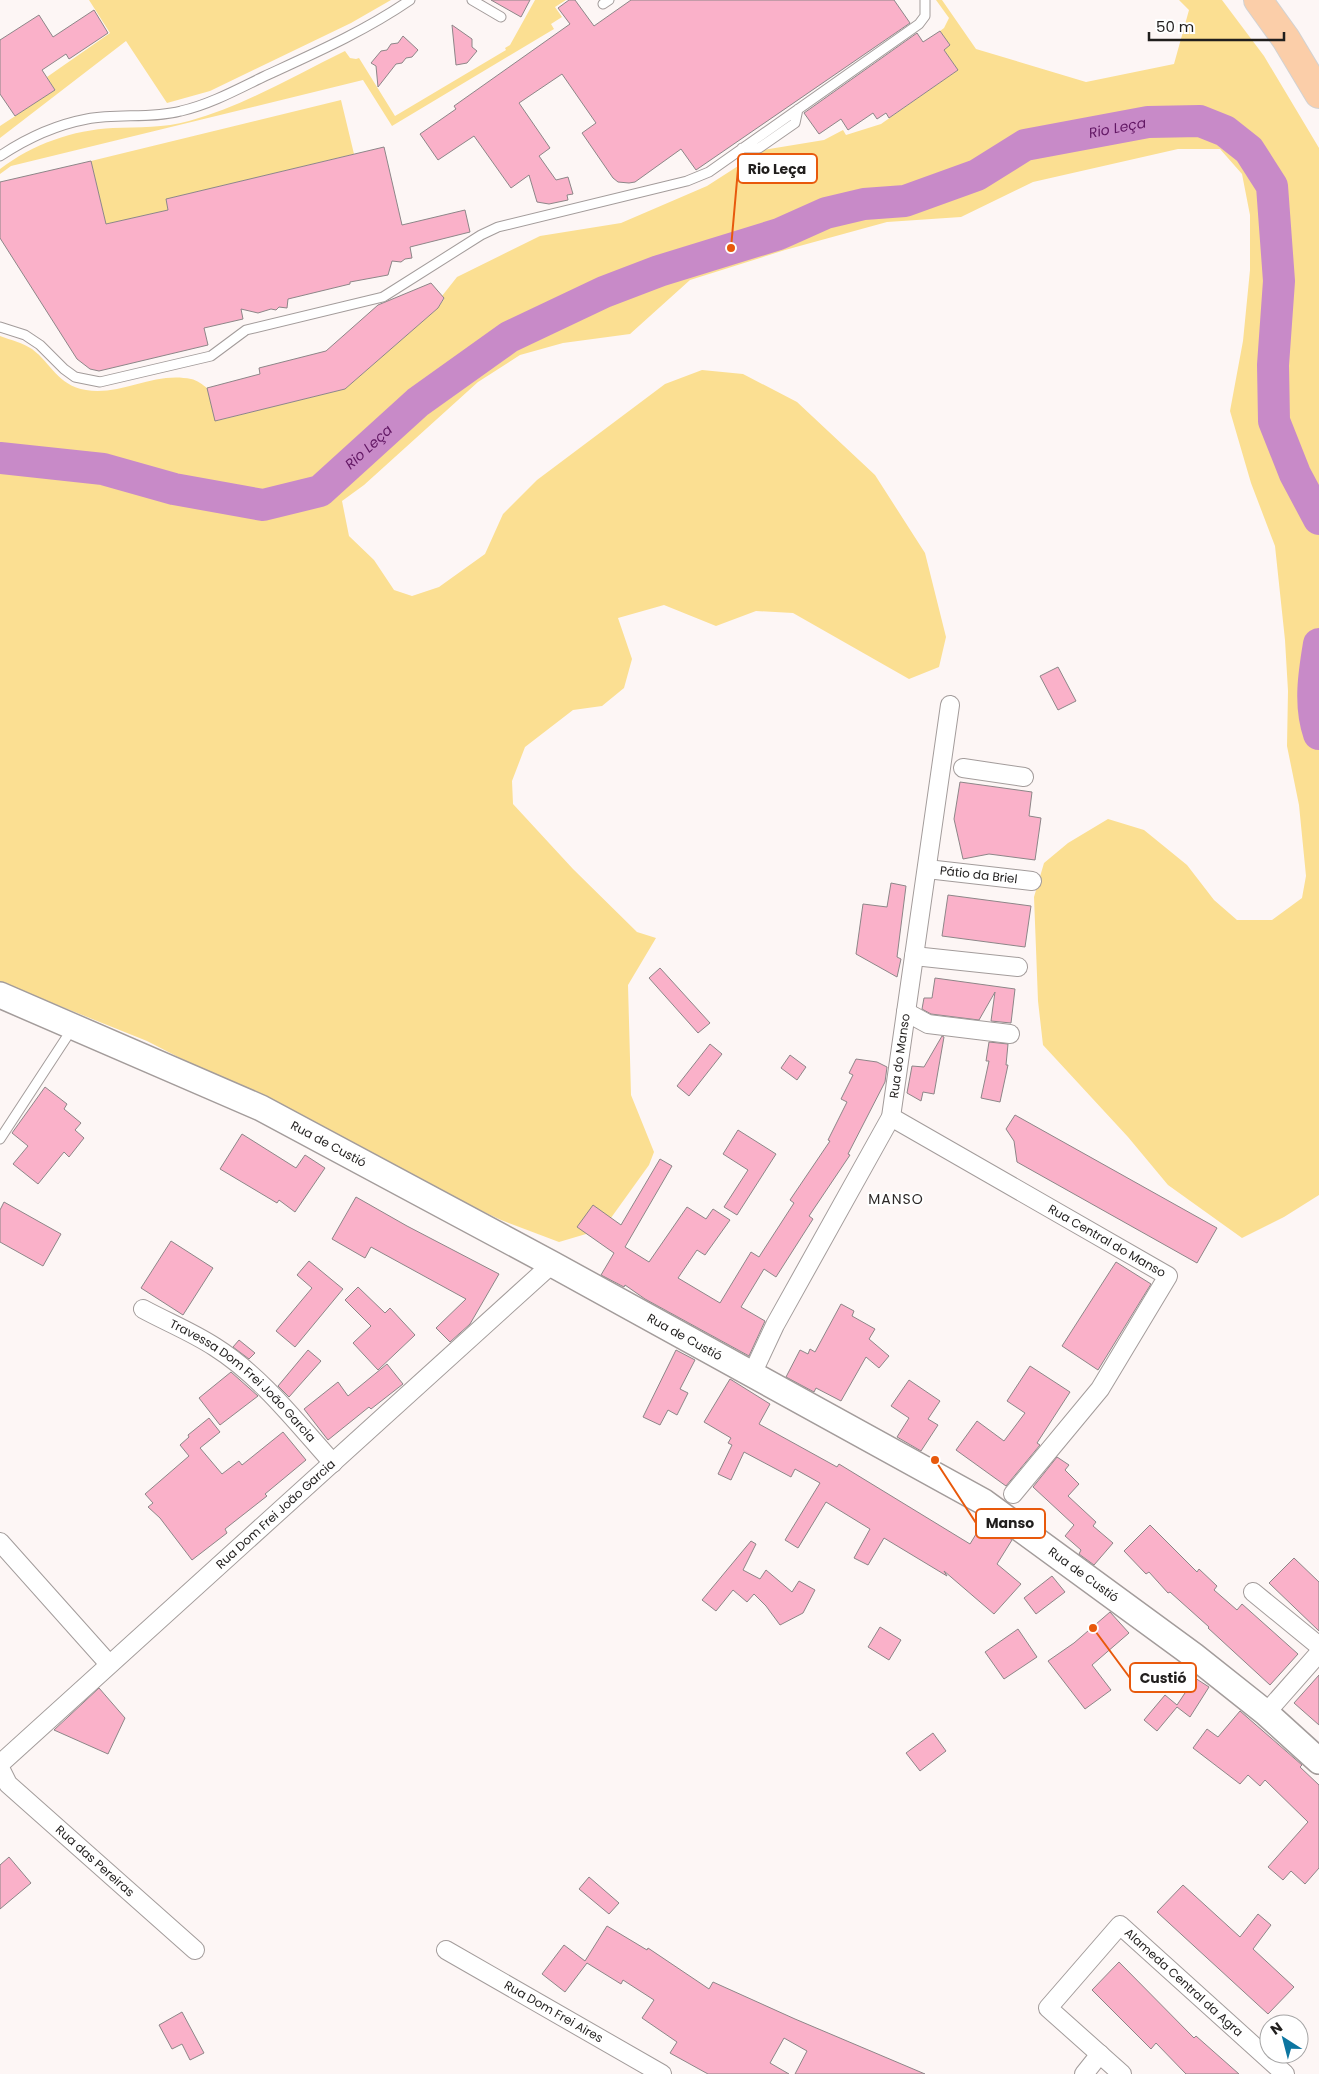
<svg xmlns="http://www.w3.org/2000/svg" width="1319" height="2074" viewBox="0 0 1319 2074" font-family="Poppins,sans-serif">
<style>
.green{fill:#fbdf92}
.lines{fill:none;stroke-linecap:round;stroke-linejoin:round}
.river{stroke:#c88ac8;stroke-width:32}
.building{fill:#fab1c9;stroke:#8d8688}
.lane-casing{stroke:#a39c9b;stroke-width:11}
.street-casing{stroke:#a39c9b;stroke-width:20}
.secondary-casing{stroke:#a39c9b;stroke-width:28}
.primary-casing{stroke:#d2d2d2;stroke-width:30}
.lane{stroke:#fff;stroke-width:9}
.street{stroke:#fff;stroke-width:18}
.secondary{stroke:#fff;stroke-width:25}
.primary{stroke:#fbcea9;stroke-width:28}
.labels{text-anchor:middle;stroke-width:4;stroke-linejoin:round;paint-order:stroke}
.street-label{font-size:12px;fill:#201e1d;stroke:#fff}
.water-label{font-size:14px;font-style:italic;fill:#621764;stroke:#fff}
.neighbourhood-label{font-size:14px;letter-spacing:1px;fill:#2d2827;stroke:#fff}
.leader{fill:none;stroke:#e8590c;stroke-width:2}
.callout-dot{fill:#e8590c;stroke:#fff;stroke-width:2}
.callout{fill:#fff;stroke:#e8590c;stroke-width:2}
.callout-label{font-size:14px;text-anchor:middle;font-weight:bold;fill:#201e1d}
</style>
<rect width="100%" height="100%" fill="#fdf6f5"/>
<path class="green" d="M89,0H391L351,23L210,91L167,103L126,41L0,138V126L55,90L47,77L110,33Z
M535,0H566L555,7L562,17L551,24L554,29L392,126L363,80L11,166L0,174V169C33,144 73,130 113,128C139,127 164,128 189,121C243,106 294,76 345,51L350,58L356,59L359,58L395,116L506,50L505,48L510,45Z
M936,0H942L976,49L1086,82L1174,64L1189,10L1179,0H1222L1264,56L1319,148V1195L1284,1217L1242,1238L1168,1185L1128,1137L1043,1045L1038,1001L1034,897L1044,863L1068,843L1108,819L1144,830L1187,865L1214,900L1237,920H1272L1302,898L1306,876L1299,805L1287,746L1288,691L1285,640L1275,546L1251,483L1230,411L1243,341L1250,270V215L1242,174L1220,149H1178L1033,182L961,217L887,222L785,250L690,280L630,334L563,343L520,355L478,382L364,485L342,501L349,536L374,560L394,590L412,596L439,587L485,554L503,514L537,480L665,384L702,370L743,374L797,402L875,475L925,553L946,637L939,667L909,679L793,613L756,611L716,626L664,605L618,618L632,659L624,688L602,706L573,710L525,747L512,781L513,804L573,869L637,932L656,938L628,985L631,1095L654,1152L649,1165L603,1229L559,1242L501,1220L429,1186L147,1041L0,982V336C11,340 23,343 32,349C52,364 57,385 86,390C121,396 155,371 191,379C197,380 203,385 207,388L216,421L345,389L438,308L444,299L442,296L457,277L540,236L621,223L707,186L763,150L824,140L843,130L846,135L881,124L958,70L944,50L950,45L940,31L944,28L949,18Z
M341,100L354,154L166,199L168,210L106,224L91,161Z"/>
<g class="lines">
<g class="river">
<path id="s1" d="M0,458L103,469L174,489L263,505L320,491L418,402L509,337L604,292L659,271L779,234L826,213L864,204L905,201L977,175L1025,145L1148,122L1200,121L1225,131L1249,150L1272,186L1279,281L1273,365L1274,421L1295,474L1319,519"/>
<path d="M1319,644C1314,674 1309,705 1319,734"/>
</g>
</g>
<path class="building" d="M491,0H530L521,17Z
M569,0H575L594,26L631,0H894L910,23L696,170L681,149L635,182L629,183L618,182L613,178L582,133L596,123L562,74L519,103L550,148L539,156L556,180L568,177L573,194L567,195L568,200L549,204L537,202L529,175L511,188L474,136L438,160L420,134L456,109L454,106L570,24L558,8Z
M94,10L108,33L69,59L66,54L42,70L55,90L15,116L0,94V40L39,15L53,37Z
M452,25L472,39V47L477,51L467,63L456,65Z
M940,31L950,45L944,50L958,70L889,118L886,113L877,119L873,113L848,130L841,119L819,134L804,113L917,33L923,42Z
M403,36L418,50L412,57L406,58L402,63L396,64L378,87L376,66L371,63L381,51L387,50L391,44L398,43Z
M384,147L402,225L465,210L470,232L410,247L412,258L405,259L401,262L392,261L388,275L350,282V284L288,299L287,308L279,307L276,310L271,309L258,313L241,309L243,319L204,328L208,345L99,371L90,369L77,359L0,238V182L91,161L106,224L168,210L166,199Z
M431,283L444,298L438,308L345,389L215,421L207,388L260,374L259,368L326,351L378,305Z
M1058,667L1076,701L1058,710L1040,676Z
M960,782L1032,792L1029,816L1041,818L1035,860L989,854L963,859L954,819Z
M891,883L906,886L897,957L901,959L897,977L856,954L863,904L887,907Z
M948,895L1031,906L1025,947L942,936Z
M660,968L710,1023L698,1033L649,978Z
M935,978L1015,989L1011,1023L991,1021L995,992L979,1020L931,1014L922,1009L924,998H932Z
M942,1036L944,1037L934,1094L923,1092L921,1101L907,1093L912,1066L924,1067Z
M989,1042L1008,1044L1006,1065H1008L1000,1102L981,1098L989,1061H986Z
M710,1044L722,1054L689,1096L677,1086Z
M790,1055L806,1067L797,1080L781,1068Z
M856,1059L877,1062L887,1067L885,1082L848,1154L850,1155L809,1216L813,1219L776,1277L764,1269L741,1307L765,1321L749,1356L645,1299L625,1285L624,1287L601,1275L614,1253L577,1227L593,1205L621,1225L660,1159L672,1166L625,1247L649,1262L687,1207L706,1219L713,1209L730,1220L705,1255L697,1250L678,1278L720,1303L751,1252L759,1257L794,1203L790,1200L830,1141L828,1140L847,1102L841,1099L853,1075L849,1073Z
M45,1087L67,1104L64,1109L81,1123L75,1130L84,1138L69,1157L64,1152L38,1184L13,1164L28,1146L12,1133Z
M1015,1115L1217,1228L1197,1263L1017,1162L1014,1141L1006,1129Z
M738,1130L776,1154L737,1215L724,1207L748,1170L723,1154Z
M242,1134L296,1168L305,1155L325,1168L295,1212L279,1200L277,1203L220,1169Z
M356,1197L407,1226L499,1274L470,1324L450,1342L436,1328L466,1299L371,1247L365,1258L332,1239Z
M4,1202L61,1234L43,1266L0,1242V1210Z
M171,1241L213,1268L183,1315L141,1288Z
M309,1261L343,1289L295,1347L276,1331L312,1288L297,1275Z
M1116,1262L1151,1284L1098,1370L1062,1346Z
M358,1287L385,1313L390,1308L415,1335L378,1370L353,1343L371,1326L345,1300Z
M841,1304L854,1311L852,1316L875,1329L869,1339L889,1356L879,1368L866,1357L841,1401L816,1388L814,1392L786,1377L800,1350L808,1354L810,1349L815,1352Z
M239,1340L255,1353L249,1359L233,1347Z
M308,1350L321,1361L289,1397L278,1386Z
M676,1350L695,1360L680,1389L688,1393L677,1415L668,1410L660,1425L643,1417Z
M387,1364L403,1384L371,1409L369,1407L328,1440L304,1409L338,1382L348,1396Z
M1030,1366L1070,1392L1037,1443L1040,1445L1006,1486L956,1450L977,1421L1004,1441L1025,1413L1007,1401Z
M231,1372L258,1396L220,1425L199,1398Z
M730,1379L770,1404L759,1424L837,1467L839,1464L970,1544L984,1521L997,1529L1012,1540L997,1564L1021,1584L994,1614L944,1571L947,1576L884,1538L868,1565L854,1558L870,1529L826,1502L798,1548L785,1540L820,1483L795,1469L791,1477L744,1452L731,1480L718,1474L732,1445L728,1443L731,1438L704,1422Z
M909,1380L940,1401L928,1419L938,1425L921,1451L897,1437L909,1418L891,1406Z
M209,1418L220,1432L200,1448L222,1474L239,1461L242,1465L283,1432L306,1460L265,1494L267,1496L225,1529L227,1533L192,1560L160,1518L148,1507L153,1503L145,1494L189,1456L180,1445L189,1437L188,1435Z
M1057,1457L1069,1465L1065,1470L1079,1484L1068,1496L1096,1522L1093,1526L1113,1543L1094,1565L1079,1554L1081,1550L1065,1536L1074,1525L1033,1487Z
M1150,1525L1197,1572L1199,1569L1217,1586L1214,1590L1237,1610L1242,1604L1298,1654L1270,1685L1208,1628L1209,1627L1170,1592L1168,1593L1149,1572L1146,1574L1124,1551Z
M751,1541L756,1544L743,1570L760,1579L766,1570L792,1592L799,1581L815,1590L803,1613L780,1625L766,1606L754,1594L747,1602L733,1590L716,1611L702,1600Z
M1294,1558L1319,1582V1631L1269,1583Z
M1052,1576L1065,1592L1036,1614L1024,1598Z
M1110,1612L1129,1633L1092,1665L1111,1690L1085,1709L1048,1661L1074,1643Z
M880,1627L901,1640L889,1660L868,1647Z
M1018,1629L1037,1657L1004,1679L985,1652Z
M1319,1675V1725L1294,1703Z
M1195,1678L1209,1687L1190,1717L1177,1707L1157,1731L1144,1720L1165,1695L1177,1705Z
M99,1688L125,1718L108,1754L54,1730Z
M1240,1711L1302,1765L1300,1767L1319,1785V1868L1305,1884L1291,1871L1283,1880L1268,1867L1308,1822L1265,1780L1260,1786L1248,1775L1240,1784L1193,1748L1207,1729L1218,1737Z
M933,1733L946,1751L920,1771L906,1753Z
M9,1857L31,1883L0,1909V1865Z
M589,1877L619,1903L609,1914L579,1889Z
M1183,1885L1240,1937L1258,1914L1271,1925L1253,1949L1294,1987L1268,2014L1157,1912Z
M607,1926L647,1950L648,1948L709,1989L713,1982L795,2019L925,2074H795L807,2051L784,2038L770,2063L789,2074H708L670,2053L677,2042L642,2018L654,2000L623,1980L621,1984L587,1963L565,1992L542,1974L564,1945L585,1961Z
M1119,1962L1194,2038L1196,2036L1239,2074H1186L1156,2043L1151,2049L1092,1990Z
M182,2012L204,2053L190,2060L182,2044L172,2049L159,2025Z"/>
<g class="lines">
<g class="lane-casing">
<path id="lane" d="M472,0L501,17
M603,4L609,0
M742,148H759L795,123L798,109
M0,156C27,138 55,125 87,119C118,113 150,119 181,111C211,104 238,89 265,76C315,53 365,31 410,0
M0,327L25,335L40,345L64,369L75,377L100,382L211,356L246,330L383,297L481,235L498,227L687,181L709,172L919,24L925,16V0
M0,1139L72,1029"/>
</g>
<g class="street-casing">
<g id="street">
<path d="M963,768L1024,777"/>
<path id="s2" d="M927,869L1032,881"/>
<path d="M914,956L1018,967"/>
<path d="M906,1012L928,1024L1010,1034"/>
<path id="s3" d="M891,1117L1168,1276L1100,1389L1013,1494"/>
<path id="s4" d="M143,1309C167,1322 192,1332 215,1347C261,1376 297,1423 333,1463"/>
<path id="s5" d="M752,1374L775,1325L891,1117L950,705"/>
<path d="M0,1542L109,1664"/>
<path d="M1253,1592L1319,1646"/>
<path d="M1266,1713L1319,1653"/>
<path id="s6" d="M0,1764L552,1264"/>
<path id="s7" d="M0,1768L8,1784L195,1950"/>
<path id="s8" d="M446,1950L662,2074"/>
<path d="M1084,2074L1100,2054"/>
<path id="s9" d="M1122,2074L1048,2008L1120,1925L1285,2074"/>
</g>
</g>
<g class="secondary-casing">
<g id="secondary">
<path id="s10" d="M0,995L261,1108L552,1264L984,1502L1193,1655L1266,1713L1319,1761"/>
</g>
</g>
<g class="primary-casing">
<path id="primary" d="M1258,0L1286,39L1319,94"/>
</g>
<use href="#lane" class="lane"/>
<use href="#street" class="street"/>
<use href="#secondary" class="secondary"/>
<use href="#primary" class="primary"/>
</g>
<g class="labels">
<g class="street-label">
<text dy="4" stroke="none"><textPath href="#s2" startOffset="52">Pátio da Briel</textPath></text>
<text dy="4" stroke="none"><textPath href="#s5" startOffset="354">Rua do Manso</textPath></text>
<text dy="4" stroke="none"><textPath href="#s10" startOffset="361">Rua de Custió</textPath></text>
<text dy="4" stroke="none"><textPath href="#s3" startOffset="249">Rua Central do Manso</textPath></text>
<text dy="4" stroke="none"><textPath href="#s10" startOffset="766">Rua de Custió</textPath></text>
<text dy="4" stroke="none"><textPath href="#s4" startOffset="124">Travessa Dom Frei João Garcia</textPath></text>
<text dy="4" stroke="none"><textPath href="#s6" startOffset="372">Rua Dom Frei João Garcia</textPath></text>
<text dy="4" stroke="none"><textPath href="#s10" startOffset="1231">Rua de Custió</textPath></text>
<text dy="4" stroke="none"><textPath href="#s7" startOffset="134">Rua das Pereiras</textPath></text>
<text dy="4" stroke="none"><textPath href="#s9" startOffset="295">Alameda Central da Agra</textPath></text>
<text dy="4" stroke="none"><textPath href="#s8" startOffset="124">Rua Dom Frei Aires</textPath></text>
</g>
<g class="water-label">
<text dy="5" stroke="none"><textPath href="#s1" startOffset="1219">Rio Leça</textPath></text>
<text dy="5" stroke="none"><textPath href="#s1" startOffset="392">Rio Leça</textPath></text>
</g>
<g class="neighbourhood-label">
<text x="896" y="1204">MANSO</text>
</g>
</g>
<path class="leader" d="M731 248L738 169M935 1460L976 1523M1093 1628L1130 1678"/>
<g class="callout-dot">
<circle cx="731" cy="248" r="5"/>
<circle cx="935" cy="1460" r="5"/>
<circle cx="1093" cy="1628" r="5"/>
</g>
<g class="callout">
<rect x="738" y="154" width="79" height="29" rx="5"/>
<rect x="976" y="1509" width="69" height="29" rx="5"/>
<rect x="1130" y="1663" width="66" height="29" rx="5"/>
</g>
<g class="callout-label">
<text x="777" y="174">Rio Leça</text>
<text x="1010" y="1528">Manso</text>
<text x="1163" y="1683">Custió</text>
</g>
<g transform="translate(1284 2039) rotate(324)"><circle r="24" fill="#ffffff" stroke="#a6a5a5"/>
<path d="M0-4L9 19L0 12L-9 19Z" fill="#0d76a1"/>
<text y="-8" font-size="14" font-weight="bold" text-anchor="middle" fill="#201e1d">N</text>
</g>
<path d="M1149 32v8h135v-8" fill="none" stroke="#201e1d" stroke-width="2.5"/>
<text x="1156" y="32" font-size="15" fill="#201e1d" stroke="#ffffff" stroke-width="4" paint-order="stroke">50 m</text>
</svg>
